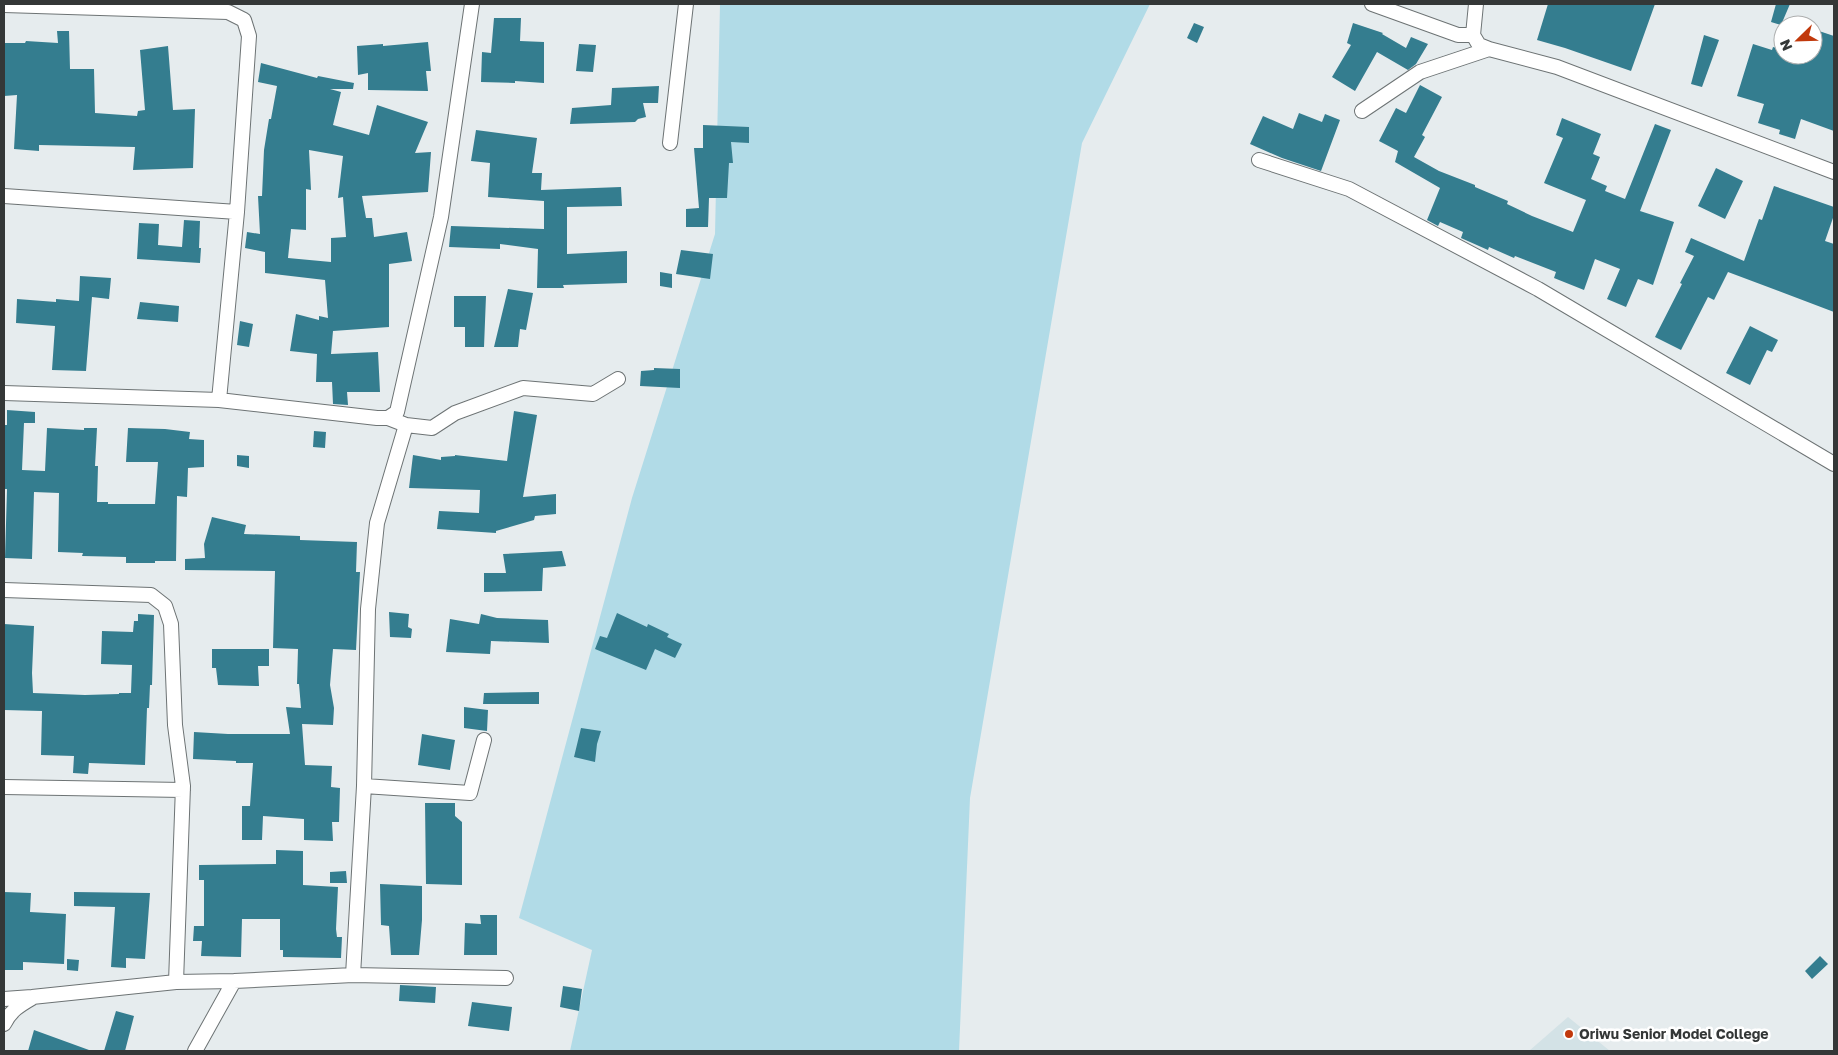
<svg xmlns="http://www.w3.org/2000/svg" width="1838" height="1055" viewBox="0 0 1838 1055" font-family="'Golos Text',sans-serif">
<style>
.built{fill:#d3e2e6}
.green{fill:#b1dbe7}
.building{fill:#347d8f;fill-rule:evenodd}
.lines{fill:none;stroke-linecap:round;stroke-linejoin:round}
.minor-casing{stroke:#6d7374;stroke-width:16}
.minor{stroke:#fff;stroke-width:14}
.poi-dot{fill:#c1390c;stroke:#fff;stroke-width:2}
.labels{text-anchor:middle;stroke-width:5;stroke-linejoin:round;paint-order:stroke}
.poi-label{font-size:14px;font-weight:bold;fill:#343737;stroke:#fff;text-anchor:start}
</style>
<rect width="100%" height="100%" fill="#e6ecee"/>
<path class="built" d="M1568,1017L1610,1051H1529Z"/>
<path class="green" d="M720,4H1150L1082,143L970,798L959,1051H570L592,950L519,918L632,498L715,234Z"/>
<path class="building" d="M1548,4H1655L1631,71L1565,48L1537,40Z
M1776,4H1790L1781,25L1771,22Z
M494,18H521L520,41L544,42V83L515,81V83L481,82L482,52L491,53Z
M1194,23L1204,27L1197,43L1187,38Z
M1353,23L1383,33L1382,34L1406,48L1411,37L1428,44L1416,64L1408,70L1377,52L1355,91L1332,77L1351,45L1347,43Z
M1813,29L1834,36V131L1801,119L1795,139L1779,134L1780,130L1758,123L1764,104L1737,96L1753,44L1772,50L1773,47L1783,50V55H1813Z
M57,31H69L70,69H94L95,113L137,116L138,111L145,110L140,50L168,46L173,110L195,109L193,168L133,170L135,147L39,145V151L14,149L17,95L4,96V43H25L26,41L58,43Z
M1704,35L1719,40L1702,87L1691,84Z
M428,42L431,71H426L428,91L368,90V73L358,75L357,46L383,44V46Z
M579,44L596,45L593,72L576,71Z
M261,63L317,78L318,76L354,83L353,89H330L341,92L333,125L369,135L377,105L428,122L415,153L431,152L428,192L362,196L366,218H372L374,237L407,232L412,261L389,264V327L333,331L331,354L378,352L380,392H347L348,405L333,404L332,382H316L317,354L290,351L296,314L319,320V316L328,318L325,280L265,273V252L245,248L247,232L260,234L258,196H262L264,150L269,119H271L277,86L258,82ZM309,150L343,156L338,198L343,197L346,237L331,238V262L288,258L291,229L306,230V189L311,190Z
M1420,85L1442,97L1422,135L1425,137L1414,157L1439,171L1475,185V187L1508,201L1507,204L1532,216L1573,232L1586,200L1544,183L1563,138L1556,135L1562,118L1601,134L1593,154L1600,157L1591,179L1607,186L1605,191L1625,199L1655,124L1671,130L1640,211L1674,222L1653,285L1638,279L1626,307L1607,299L1620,269L1595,259L1584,290L1554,278L1556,272L1515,256L1514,258L1489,247L1488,250L1461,238L1463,232L1440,222L1438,226L1427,220L1440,188L1395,162L1398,151L1379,141L1396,108L1406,113Z
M659,86L658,103H643L646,117L638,119L635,122L570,124L572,108L611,105L612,88Z
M1299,113L1322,122L1325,114L1340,120L1321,171L1282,158L1250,144L1263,116L1293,129Z
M703,125L749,127V143L731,142L733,163H729L727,198H709L708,227H686V209L699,208L694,148H703Z
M476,130L537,138L532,173H542L541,190L621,187L622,206L567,207V254L627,251V283L563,285L564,288H537L538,249L500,244V249L449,247L451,226L544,229V201L488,197L490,163L471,161Z
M1716,168L1743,181L1725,219L1698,206Z
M1774,186L1834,207V215L1825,241L1834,244V312L1728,272L1714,300L1708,297L1681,350L1655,337L1682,284L1680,283L1694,256L1685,252L1691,238L1744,261L1759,219L1762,220Z
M184,220L200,221L199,248H201L200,263L137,259L139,223L159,224L158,245L182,247Z
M681,250L713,254L710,279L676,274Z
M660,272L672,274V288L660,286Z
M80,276L111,278L109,299L92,297L86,371L52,370L55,326L16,323L17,299L56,302V299L79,301Z
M508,289L533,293L526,330L520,329L518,347H494Z
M454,296H486L484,347H465V327H454Z
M140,302L179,306L178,322L137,319Z
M240,321L253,324L249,347L237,345Z
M1750,326L1778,340L1772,352L1767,350L1750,385L1726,373Z
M654,368L680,369V388L640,386L641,371L654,370Z
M7,410L35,412V423H24L22,470L45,471L47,428L84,430V428H97L95,466H98L97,502H108V504H155L158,462H126L128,428L165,429L190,432L189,439L204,440V467L188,468L187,497L177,496L176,561H155V563H126V557L82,556L83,553L58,552L59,493L34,492L32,559L5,558L7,489H4V425H7Z
M514,411L537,415L523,497L556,494V514L535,516L534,520L496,531V533L437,529L439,511L479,513L480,490L409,488L413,455L441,460V457L455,456V455L507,461Z
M314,431L326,432L325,448L313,447Z
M237,455L249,456V468L237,466Z
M212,517L246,525L244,534L300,536V540L357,542L356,572H360L356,650L333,649L330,685L334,708L333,725L302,724L305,765L332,766L331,787L340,788L339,822H332L333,841L304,840V819L263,816L262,840H242V806H250L253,763H236V761L193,759L194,732L228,734H290L286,707L301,708L299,684H297L298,649L273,648L275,571L185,570V559L205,558L204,544Z
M562,551L566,566L543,568L542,591L484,592V573H506L503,554Z
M389,612L409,614L408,627L412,629L411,638L390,637Z
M617,613L647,627L648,624L669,634L667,637L682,644L675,658L655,649L646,670L595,649L600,636L607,638Z
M138,614L154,615L152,685H150L149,708H147L145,765L89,763L88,774L73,773L74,756L41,755L42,711L4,710V624L34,626L32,673L33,693L85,695L119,694V693H131L132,665L101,664L102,631L133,632L134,621H138Z
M481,614L497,618L548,620L549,643L491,641L490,654L446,652L450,619L479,624Z
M212,649H269V666H258L259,686L218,685L216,668H212Z
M539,692V704H483L484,693Z
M464,707L488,710L487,731L464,728Z
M581,728L601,731L597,744L595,762L574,757Z
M422,734L455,740L450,770L418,765Z
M425,803H455V816L462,822V885L426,884Z
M276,850L303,851V885L338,887L336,929L337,937H342L341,958L283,957V950H280V919H242L241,957L201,956L202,941H193L194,926H204V880H199V865L276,864Z
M346,871L347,883H330V872Z
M380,884L422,886V920L419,955H391L389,926L381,925Z
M4,892L31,893L30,912L66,914L64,964L23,962V970H4Z
M74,892L150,893L145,959L126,958V968L111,967L115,907L74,906Z
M480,915H497V955H464L465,923L481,924Z
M1820,956L1828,964L1812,979L1805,971Z
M67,959L79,960L78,971L67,970Z
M400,985L436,987L435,1003L399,1001Z
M563,986L582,989L579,1011L560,1007Z
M472,1002L512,1007L509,1031L468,1026Z
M116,1011L134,1016L125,1051H104Z
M34,1030L89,1050V1051H28Z"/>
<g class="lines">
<g class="minor-casing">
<path id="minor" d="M1372,4L1458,35H1473L1479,45L1489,49L1557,67L1834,172
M4,5L228,12L244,20L249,36L237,212L219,400
M1473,35L1476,4
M1362,111L1420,72L1489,49
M670,143L686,4
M1259,160L1349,189L1538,289L1834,464
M4,196L237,212
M4,393L219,400L377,418H388
M406,425L432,428L455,413L523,388L593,394L618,379
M4,590L151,595L165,606L171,624L175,725L183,786L176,982
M364,786L470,793L484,740
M4,787L183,790
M353,975L364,786L368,609L377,523L406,425L388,418L397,412L441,217L472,4
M4,999L32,997L176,982L234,981L353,975L506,978
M4,1024C10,1011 20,1005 32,998
M195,1051L234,981"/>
</g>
<use href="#minor" class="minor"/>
</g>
<circle class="poi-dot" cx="1569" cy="1034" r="5"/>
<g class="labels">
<g class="poi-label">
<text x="1579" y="1039">Oriwu Senior Model College</text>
</g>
</g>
<rect width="1838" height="1055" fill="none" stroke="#343737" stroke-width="10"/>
<g transform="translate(1798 40) rotate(247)"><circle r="24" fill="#ffffff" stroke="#aeafaf"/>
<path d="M0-4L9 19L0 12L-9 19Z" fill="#c1390c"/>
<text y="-8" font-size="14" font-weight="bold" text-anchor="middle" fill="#343737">N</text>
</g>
</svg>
